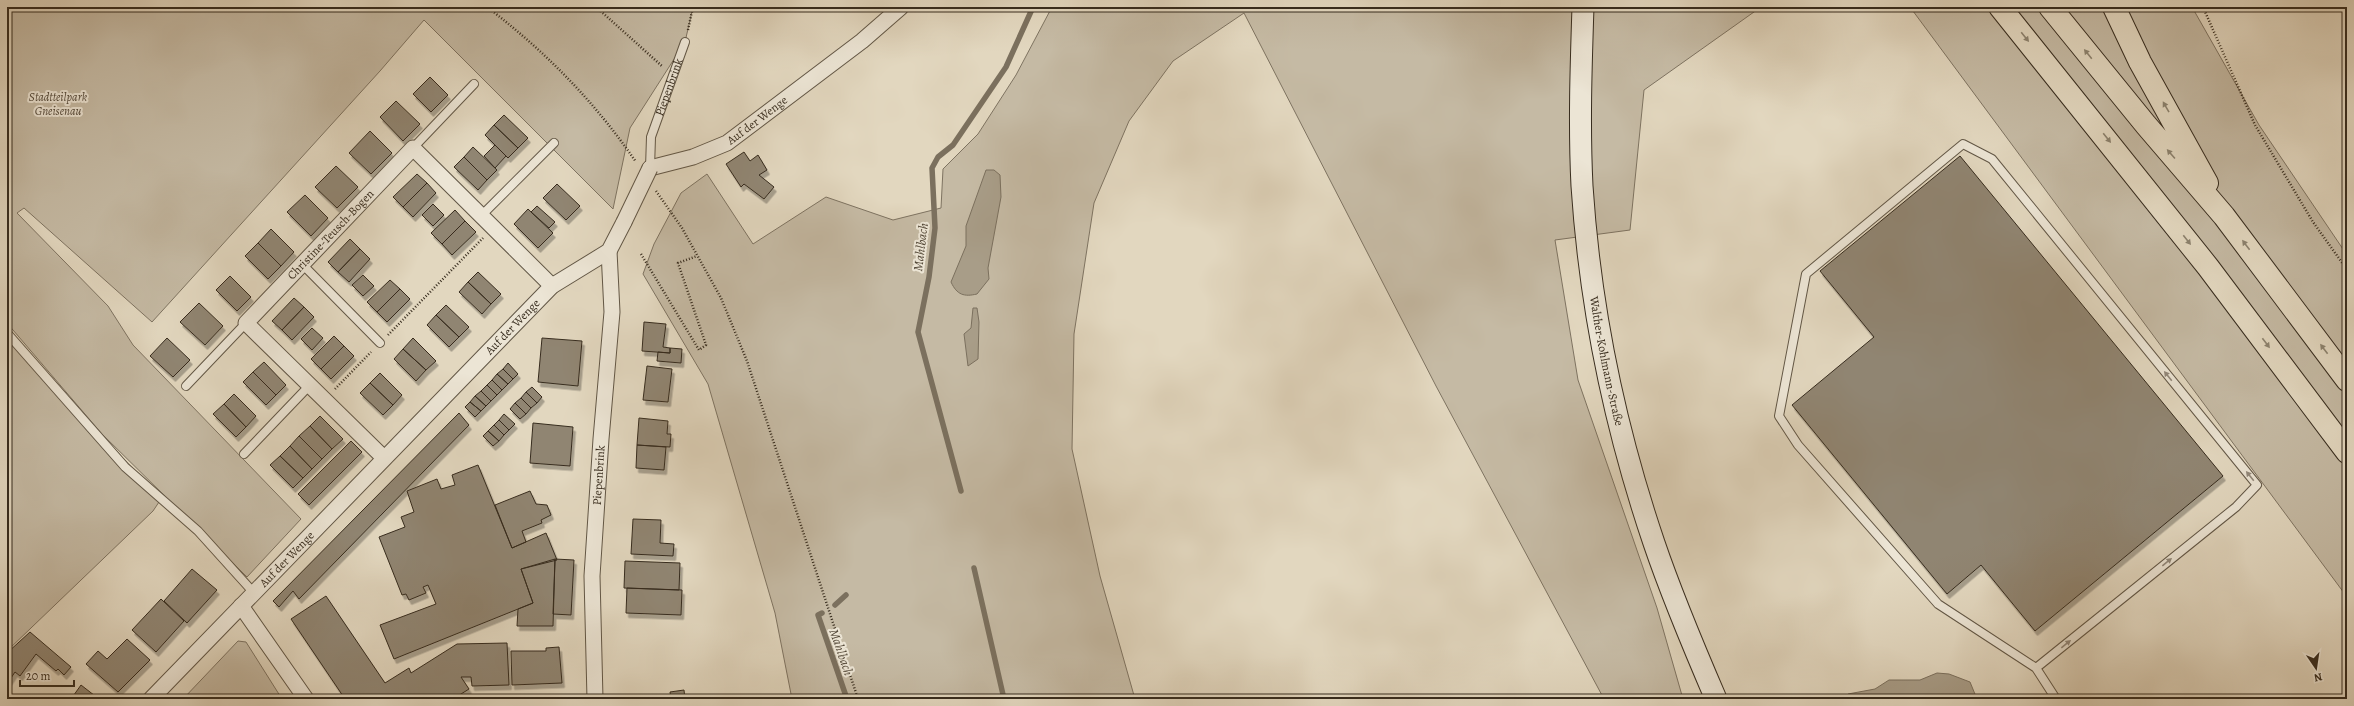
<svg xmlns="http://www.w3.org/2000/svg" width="2354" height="706" viewBox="0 0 2354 706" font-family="Alegreya,serif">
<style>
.green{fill:#c5baa4;stroke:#7e7361}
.water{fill:#a89d88;stroke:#7b705e}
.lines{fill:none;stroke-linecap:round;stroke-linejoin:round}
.stream{stroke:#7b705e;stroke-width:5.5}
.building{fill:#908572;stroke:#372c1e;filter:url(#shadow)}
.service-casing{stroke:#625746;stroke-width:10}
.minor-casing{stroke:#625746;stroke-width:17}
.secondary-casing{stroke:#372c1e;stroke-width:23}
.trunk-casing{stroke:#372c1e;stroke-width:24}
.path{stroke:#372c1e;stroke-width:2.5;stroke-dasharray:1 2;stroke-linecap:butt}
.service{stroke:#ece5d5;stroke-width:8}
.minor{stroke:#ece5d5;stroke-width:15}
.secondary{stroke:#ece5d5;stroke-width:21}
.trunk{stroke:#e2d7bf;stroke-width:22}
.minor-bridge-casing{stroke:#625746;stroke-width:17;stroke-linecap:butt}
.minor-bridge{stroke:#ece5d5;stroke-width:15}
.oneway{fill:#8c826e}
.oneway2{fill:#92887a}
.labels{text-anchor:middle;stroke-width:4;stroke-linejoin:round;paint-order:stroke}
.street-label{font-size:12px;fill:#372c1e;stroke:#ece5d5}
.park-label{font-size:12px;font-style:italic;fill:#534839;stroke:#ece5d5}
.water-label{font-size:13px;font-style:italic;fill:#534838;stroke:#ece5d5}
</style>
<defs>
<filter id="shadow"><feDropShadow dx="2.5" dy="4.5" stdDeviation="0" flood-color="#0004"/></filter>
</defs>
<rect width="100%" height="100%" fill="#e2d7bf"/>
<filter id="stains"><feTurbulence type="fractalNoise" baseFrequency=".005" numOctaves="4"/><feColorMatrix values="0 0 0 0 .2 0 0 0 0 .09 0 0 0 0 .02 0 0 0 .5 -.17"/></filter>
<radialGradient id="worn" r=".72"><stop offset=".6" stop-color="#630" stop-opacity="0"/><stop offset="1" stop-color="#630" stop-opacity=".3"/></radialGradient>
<path class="green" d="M7,7H693L685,42L630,128L613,209L424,20L380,71L152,322L24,208L17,213L108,306L133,345L301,519L247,577L102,434L7,323Z
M1052,7H1761L1644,90L1630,230L1555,240L1578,380L1657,608L1683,699H1604L1436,386L1244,13L1173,61L1129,121L1094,203L1074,334L1072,449L1100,576L1135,699H792L775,613L708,384L643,274L654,244L681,193L707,174L753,244L826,197L893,220L941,208L943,169L978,134L1016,75Z
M1910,7H2192L2259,125L2347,255V597Z
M7,333L161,499L153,511L7,651Z
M238,641L246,642L282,699H183Z"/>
<path class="water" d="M986,170H994L1000,175L1001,197L988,268L989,279L977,294C964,297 957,295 951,282L966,246V226Z
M973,308H977L979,322L978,359L968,366L964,334L971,328Z
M1937,673L1949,674L1970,682L1977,699H1846L1848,694L1875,689L1889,680H1920Z"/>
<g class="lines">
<path class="stream" d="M961,491L918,332L929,277L935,228L932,168L938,157L953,145L1006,67L1033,7
M974,568L1004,699
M835,605L846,595
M822,613L818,615L847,699"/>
</g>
<path class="building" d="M430,77L448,95L431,112L413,94Z
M396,101L420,124L403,141L380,117Z
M504,115L528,138L518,148L494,125Z
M494,125L518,148L508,158L485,135Z
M370,131L392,153L371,174L349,153Z
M495,145L506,156L495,168L484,156Z
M473,147L497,170L487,180L464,157Z
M744,152L750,161L758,155L767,170L759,175L774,187L764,199L744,184L741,187L726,164Z
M1960,156L2223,476L2035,631L1981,565L1947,594L1792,405L1874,337L1820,271Z
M464,157L487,180L478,190L454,167Z
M336,166L358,187L337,208L315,187Z
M417,174L427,183L403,207L393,197Z
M427,183L436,193L413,217L403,207Z
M557,184L580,206L566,220L543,198Z
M305,195L328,218L311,236L287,212Z
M433,204L444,215L433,226L422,215Z
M537,206L555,222L549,228L531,212Z
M528,209L553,233L538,248L514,224Z
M455,210L465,221L442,244L431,233Z
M465,221L476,232L452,255L442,244Z
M271,229L294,252L281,266L258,243Z
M350,239L360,249L338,272L328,262Z
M258,243L281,266L268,279L245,256Z
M360,249L370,259L349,282L338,272Z
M478,272L501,294L491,304L468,282Z
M363,275L374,286L363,296L352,285Z
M230,276L251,297L237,311L216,290Z
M390,280L400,289L377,312L367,302Z
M468,282L491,304L482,314L459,292Z
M400,289L410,299L387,322L377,312Z
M294,298L304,307L282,330L272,321Z
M199,303L223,326L205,345L180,322Z
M446,305L469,327L459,337L436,315Z
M304,307L314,317L292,340L282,330Z
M436,315L459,337L449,347L427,325Z
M644,322L666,324L663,347L670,348V353L642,351Z
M312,328L323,338L312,350L301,339Z
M334,336L344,346L321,369L311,359Z
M167,338L190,360L173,377L150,356Z
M413,338L436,361L426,370L403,349Z
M542,338L582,341L578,386L538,382Z
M344,346L354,356L331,379L321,369Z
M670,348L682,349L681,363L657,361L658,352L670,353Z
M403,349L426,370L416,381L394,359Z
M264,362L286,385L276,395L253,372Z
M508,363L518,374L513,379L503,369Z
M647,366L672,369L668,402L643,400Z
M503,369L513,379L508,384L497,374Z
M253,372L276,395L266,405L243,382Z
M380,373L402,395L393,405L370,383Z
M497,374L508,384L502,390L492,380Z
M492,380L502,390L497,395L487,385Z
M370,383L393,405L383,415L360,393Z
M487,385L497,395L491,401L481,391Z
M532,387L542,397L537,403L526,392Z
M481,391L491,401L486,406L475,396Z
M526,392L537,403L531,408L521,398Z
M234,394L256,416L246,427L224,404Z
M475,396L486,406L481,411L470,402Z
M521,398L531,408L526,414L515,403Z
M470,402L481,411L475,417L465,407Z
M515,403L526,414L520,419L510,409Z
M224,404L246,427L236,437L213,414Z
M459,413L469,425L299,599L293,591L279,607L273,601Z
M504,414L515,424L509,430L499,420Z
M320,416L343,439L332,449L310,426Z
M639,418L668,421L667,434H671L670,447L637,445Z
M499,420L509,430L504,435L494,425Z
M533,423L573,427L570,466L530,463Z
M494,425L504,435L499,441L488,431Z
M310,426L332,449L322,459L299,436Z
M488,431L499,441L493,446L483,436Z
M299,436L322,459L312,469L290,446Z
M351,441L362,452L309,505L298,494Z
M637,445L666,447L664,470L636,468Z
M290,446L312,469L303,478L280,456Z
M280,456L303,478L293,488L270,465Z
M478,465L512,548L546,533L557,560L521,569L533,603L394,659L380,625L436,604L428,585L423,587L426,593L409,600L406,594L402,595L379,537L405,527L401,517L414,512L407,491L437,479L441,489L455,485L452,475Z
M530,491L536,504L547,505L551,515L541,520L542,523L522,531L526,542L512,548L495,505Z
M633,519L661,520L660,543L674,544L673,556L631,554Z
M555,559L553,626H517L518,609L533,603L521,569Z
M555,559L574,560L571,615L553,614Z
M625,561L680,563L679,590L624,588Z
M192,569L217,590L187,623L164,601Z
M627,588L682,590L681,615L626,613Z
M326,596L385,683L409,668L411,673L457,644L507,643L509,685L472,686L471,677H461L469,689L453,699H345L291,619Z
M161,599L184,621L156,652L132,630Z
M30,632L71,667L64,675L58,669L56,671L36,654L20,676L15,672L7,684V653Z
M127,639L150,660L118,692L86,664L98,651L107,659Z
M559,647L562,683L512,685L511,651H546V648Z
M81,685L99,699H71Z
M684,690L685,699H671L670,692Z"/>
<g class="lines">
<g class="service-casing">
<g id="service">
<path d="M413,148L474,84"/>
<path id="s1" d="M650,168L651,137L685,42"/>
<path d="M481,216L554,143"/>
<path d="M302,264L380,343"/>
<path d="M7,333L125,467L198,531L254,593"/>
<path d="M186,386L246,323"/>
<path d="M244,454L310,385"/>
<path d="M2036,668L2236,507L2257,485L1992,159L1963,144L1806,274L1779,416L1798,445L1938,604L2036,668L2056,699"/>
</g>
</g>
<g class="minor-casing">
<g id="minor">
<path id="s2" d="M650,168L693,157L727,143L862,41L901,7"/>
<path id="s3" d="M383,457L246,323L413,148L552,286"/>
<path d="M241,606L306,699"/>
<path id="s4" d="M151,699L552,286L609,251L624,222"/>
<path id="s5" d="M595,699L592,576L601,439L612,312L609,251"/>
</g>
</g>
<g class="secondary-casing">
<g id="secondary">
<path id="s6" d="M1583,7C1581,67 1579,126 1582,186C1590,307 1615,428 1654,543C1672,596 1694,648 1716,699"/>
</g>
</g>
<g class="trunk-casing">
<path id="trunk" d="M2000,7L2208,267L2347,452
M2050,7L2146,125L2224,216L2347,380
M2114,7L2140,62L2207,183"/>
</g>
<path class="path" d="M487,7C545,51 595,102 636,162
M596,7L663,67
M2203,7L2255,125L2313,222L2343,264L2347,266
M688,30L693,7
M656,191L682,228L721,298L747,361L858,699
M641,254L699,350L706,345L678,263L697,256
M388,335L483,238
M335,389L371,352"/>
<use href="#service" class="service"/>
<use href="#minor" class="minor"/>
<use href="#secondary" class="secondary"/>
<use href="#trunk" class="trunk"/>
<g class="minor-bridge-casing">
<path id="minor-bridge" d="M624,222L650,168"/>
</g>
<use href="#minor-bridge" class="minor-bridge"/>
</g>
<defs><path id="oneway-solid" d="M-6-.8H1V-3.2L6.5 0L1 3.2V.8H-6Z"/></defs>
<g class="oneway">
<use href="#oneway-solid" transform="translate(2025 37) rotate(51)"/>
<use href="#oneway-solid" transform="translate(2088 54) rotate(-129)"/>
<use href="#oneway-solid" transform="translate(2166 107) rotate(-120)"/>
<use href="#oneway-solid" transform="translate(2107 138) rotate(51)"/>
<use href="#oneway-solid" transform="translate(2171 154) rotate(-131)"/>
<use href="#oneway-solid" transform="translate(2187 240) rotate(52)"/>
<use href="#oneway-solid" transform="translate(2246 245) rotate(-127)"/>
<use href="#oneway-solid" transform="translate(2266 343) rotate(53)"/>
<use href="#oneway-solid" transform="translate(2324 349) rotate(-127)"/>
</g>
<g class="oneway2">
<use href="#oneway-solid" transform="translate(2168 376) rotate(-129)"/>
<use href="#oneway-solid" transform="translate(2250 476) rotate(-129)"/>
<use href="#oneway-solid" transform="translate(2167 562) rotate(-39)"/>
<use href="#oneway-solid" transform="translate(2066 644) rotate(-39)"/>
</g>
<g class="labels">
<g class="street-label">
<text dy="4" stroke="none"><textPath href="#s1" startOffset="84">Piepenbrink</textPath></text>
<text dy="4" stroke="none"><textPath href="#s2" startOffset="119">Auf der Wenge</textPath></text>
<text dy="4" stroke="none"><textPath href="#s3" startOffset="314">Christine-Teusch-Bogen</textPath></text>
<text dy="4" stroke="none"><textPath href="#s4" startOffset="519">Auf der Wenge</textPath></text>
<text dy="4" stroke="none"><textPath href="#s6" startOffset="356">Walther-Kohlmann-Straße</textPath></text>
<text dy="4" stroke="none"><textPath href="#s5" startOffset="224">Piepenbrink</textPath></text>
<text dy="4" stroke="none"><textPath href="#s4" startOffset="195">Auf der Wenge</textPath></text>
</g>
<g class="park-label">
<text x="58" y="101">Stadtteilpark<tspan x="58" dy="14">Gneisenau</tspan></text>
</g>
<g class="water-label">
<text transform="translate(920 247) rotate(-83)" y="5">Mahlbach</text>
<text transform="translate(842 652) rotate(71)" y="5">Mahlbach</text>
</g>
</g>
<rect width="2354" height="706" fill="none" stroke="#e2d7bf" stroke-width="24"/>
<rect x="8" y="8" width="2338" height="690" fill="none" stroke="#372c1e" stroke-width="2"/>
<rect x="12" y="12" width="2330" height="682" fill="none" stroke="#372c1e"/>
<g transform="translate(2316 668) rotate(167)" stroke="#ece5d5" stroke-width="3" paint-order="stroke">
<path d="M0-3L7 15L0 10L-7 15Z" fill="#372c1e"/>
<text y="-6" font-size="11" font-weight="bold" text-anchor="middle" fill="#372c1e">N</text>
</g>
<path d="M20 680v6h54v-6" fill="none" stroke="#372c1e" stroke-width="2"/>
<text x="26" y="680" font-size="12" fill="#372c1e" stroke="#ece5d5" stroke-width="3" paint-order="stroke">20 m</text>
<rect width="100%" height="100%" filter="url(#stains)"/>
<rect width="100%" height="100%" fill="url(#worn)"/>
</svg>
